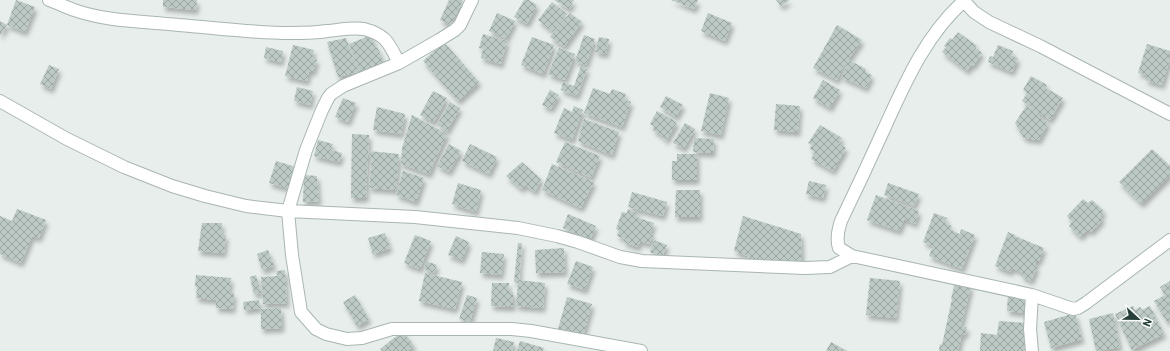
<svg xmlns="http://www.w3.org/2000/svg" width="1170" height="351" viewBox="0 0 1170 351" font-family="Barlow,sans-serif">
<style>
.building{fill:url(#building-cross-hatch);filter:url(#shadow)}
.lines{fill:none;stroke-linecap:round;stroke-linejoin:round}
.minor-casing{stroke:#a9b6b2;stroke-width:14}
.minor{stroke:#fff;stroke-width:12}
</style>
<defs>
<pattern id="building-cross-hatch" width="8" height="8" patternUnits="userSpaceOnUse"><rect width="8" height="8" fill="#bcc9c4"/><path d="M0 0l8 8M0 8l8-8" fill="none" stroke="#99a5a0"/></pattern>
<filter id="shadow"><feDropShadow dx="2.5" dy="4.5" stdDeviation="2" flood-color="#0004"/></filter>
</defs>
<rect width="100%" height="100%" fill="#e7eeeb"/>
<path class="building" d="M16,0L35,7L25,32L7,25Z
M163,0H197L196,10L163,7Z
M449,0H463L451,25L440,20Z
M524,0H529L537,5L527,24L514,17Z
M554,0H574L569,9Z
M671,0H698L694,9Z
M776,0H790L781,6Z
M552,2L567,14L553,32L538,20Z
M497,13L515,21L506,39L489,31Z
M570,13L582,22L564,47L550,37Z
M708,13L732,23L725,41L701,31Z
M0,21L7,25L0,36Z
M837,25L862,40L844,66L837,80L813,68Z
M958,32L977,46L975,48L982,53L973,66L971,65L967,71L942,52L946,47L944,46L950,38L952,40Z
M483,34L507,41L501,64L481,58L483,49L479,48Z
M371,35L376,48H378L384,64L360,73L349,44Z
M584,35L595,39L586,65L575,61Z
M532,37L554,45L543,74L521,65Z
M599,37L609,39L606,54L595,52Z
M346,38L358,72L338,77L327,42Z
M444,42L479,82L458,101L423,61Z
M1147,44L1170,51V59L1162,85L1145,80L1147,75L1138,73Z
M293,45L314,50L312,58L317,60L313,72L309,71L307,81L285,76Z
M998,45L1013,51L1011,55L1018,58L1012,72L988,62L990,56L993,57Z
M266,47L283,51L281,62L264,58Z
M559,48L575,54L565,80L548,74Z
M849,60L866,69L865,72L872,75L866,88L841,77Z
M49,65L59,69L51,89L40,84Z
M581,66L587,69L577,96L561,90L563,82L574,86Z
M1031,76L1047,85L1046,88L1063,98L1050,120L1030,109L1031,107L1022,101L1027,93L1023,90Z
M823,80L840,90L830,108L813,98Z
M297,87L313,91L310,105L294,101Z
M593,88L610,94L612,89L626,94L624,99L631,102L622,127L584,113Z
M550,90L559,95L551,109L542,105Z
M433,91L447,98L434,122L420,115Z
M710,93L729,98L721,135L701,131Z
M666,96L683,105L676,117L660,107Z
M343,98L356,103L348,122L335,117Z
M450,102L460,108L447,131L437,125Z
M776,104L800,106L798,132L774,130Z
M574,106L583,110L572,140L554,133L564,108L572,112Z
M1026,106L1048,123L1039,140L1024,138L1015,123Z
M377,107L405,114L401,134L373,130Z
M657,111L677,122L666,141L661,135L653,130L654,126L650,124Z
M412,115L447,134L429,174L401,164L402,148Z
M584,119L619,132L612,155L578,141Z
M685,123L695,129L684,148L673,143Z
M820,125L842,138L839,144L846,148L833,171L811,159L815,152L810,149L812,145L808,143Z
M352,134L369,135L366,198H351Z
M694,138L714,139L713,153L693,152Z
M318,140L333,144L331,150L342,153L339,162L314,156Z
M565,142L600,156L591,178L556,162Z
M449,144L461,151L449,172L437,166Z
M470,144L497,157L489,174L462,161Z
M1152,149L1170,166V175L1141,204L1119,182Z
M369,151L399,154L396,190L369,188L372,157H369Z
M677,154H697V180H672V161H677Z
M276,161L296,167L290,189L269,183Z
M522,162L541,179L535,192L525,185L521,189L506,176Z
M552,164L594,182L581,208L542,190Z
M403,171L424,178L416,202L396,195Z
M304,175L317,176L319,201L303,202Z
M809,181L826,185L823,198L806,194Z
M458,183L481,190L476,212L452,204Z
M888,183L919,194L914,206L884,195Z
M676,190H700V217H675Z
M632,192L667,202L663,216L628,207Z
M876,195L919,211L915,224L904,219L899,231L867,220Z
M1083,199L1088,203L1092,200L1104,211L1100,216L1103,219L1091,232L1088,229L1080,237L1069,226L1072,222L1067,216Z
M17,209L46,220L39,238L32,236L21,263L0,254V216L12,221Z
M628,209L638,213L636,217L654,223L650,234L653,235L649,244L640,241L638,247L623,242L625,239L617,236L619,230L616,229L622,212L627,213Z
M934,213L947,218L945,223L952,226L950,230L960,234L961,229L975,235L962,269L929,256L933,246L923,242Z
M568,214L596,226L590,240L563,228Z
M743,216L801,234L802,260L751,262L747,256L734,251Z
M202,223H222L221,235H226L224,253L198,251Z
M1008,232L1015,235V236L1044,248L1039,261H1036L1035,266L1037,267L1031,281L1021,276L1022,272L1012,268L1010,272L995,266Z
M385,233L390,248L373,254L368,238Z
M415,235L431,241L420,269L404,263Z
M456,236L469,242L462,260L448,255Z
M654,240L667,245L662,257L650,252Z
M518,243H522L519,280L545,283L543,308L516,306L518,283L514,282Z
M564,248L565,272L536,273L535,250Z
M268,250L274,266L262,270L257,254Z
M482,252L504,254L501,275L480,273Z
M426,261L437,265L434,273L424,269Z
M576,261L593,267L585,290L567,284Z
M285,270L287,303L263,304L261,277L277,276L276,271Z
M425,273L462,282L455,309L419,301Z
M196,275L231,278L229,293H234L233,309L216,308V300L196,298L197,287L195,286Z
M256,275L261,293L254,294L250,277Z
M870,278L900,281L896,318L866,315Z
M1170,281V320L1167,322L1154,301L1165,295L1160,287Z
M955,282L971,286L961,326L967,327L965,335L962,334L958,351H939L940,344L942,345L952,299H951Z
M492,283H509L508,291L513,292V307L491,306Z
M1008,293L1028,295L1027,313L1007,311Z
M355,295L369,319L357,326L343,302Z
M467,295L477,298L470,322L459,319Z
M567,297L592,304L583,336L558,329Z
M259,300L260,308L244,310L243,302Z
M1133,306L1135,310L1140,307L1142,310L1150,306L1164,334L1132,350L1115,314Z
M281,308L282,328L261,329V309Z
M1075,313L1082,339L1051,348L1044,322Z
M1113,313L1120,347L1096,351L1089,319Z
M999,321L1027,323L1024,351H980L981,333L997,335Z
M403,331L414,346L407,351H382L380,349Z
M496,338L514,342L512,351H493Z
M520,341L544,348L543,351H517Z
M831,342L847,351H826Z"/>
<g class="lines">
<g class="minor-casing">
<path id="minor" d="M49,0C57,3 66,7 74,10C108,22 144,21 179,25C217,28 253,33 291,33C303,33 316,33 327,31C339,30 352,27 364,29C387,35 389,44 399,63
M472,0L460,25L455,30L439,40L399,63L343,86L331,94L328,98L322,110L306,150L288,211L292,255L301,312L316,329L326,334L347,339L362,338L392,329H512L531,331L641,351
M963,0L974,12L989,22L1040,46L1170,114
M965,0C926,34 905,83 884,129C870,160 856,190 841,221C838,230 836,239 839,248L852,256L1032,295L1073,309L1078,308L1086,303L1170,240
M0,101L67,139L124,167L172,186L205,196L246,206L288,211L415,217L518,228L557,236L578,242L620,257L642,261L805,268L830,267L852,256
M1032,351L1030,329L1032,295"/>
</g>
<use href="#minor" class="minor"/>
</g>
<g transform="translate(1138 319) rotate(112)" stroke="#f7fbf9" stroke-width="3" paint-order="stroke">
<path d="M0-3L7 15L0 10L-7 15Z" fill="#263f39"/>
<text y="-6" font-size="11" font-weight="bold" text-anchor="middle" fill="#263f39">N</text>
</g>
</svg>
